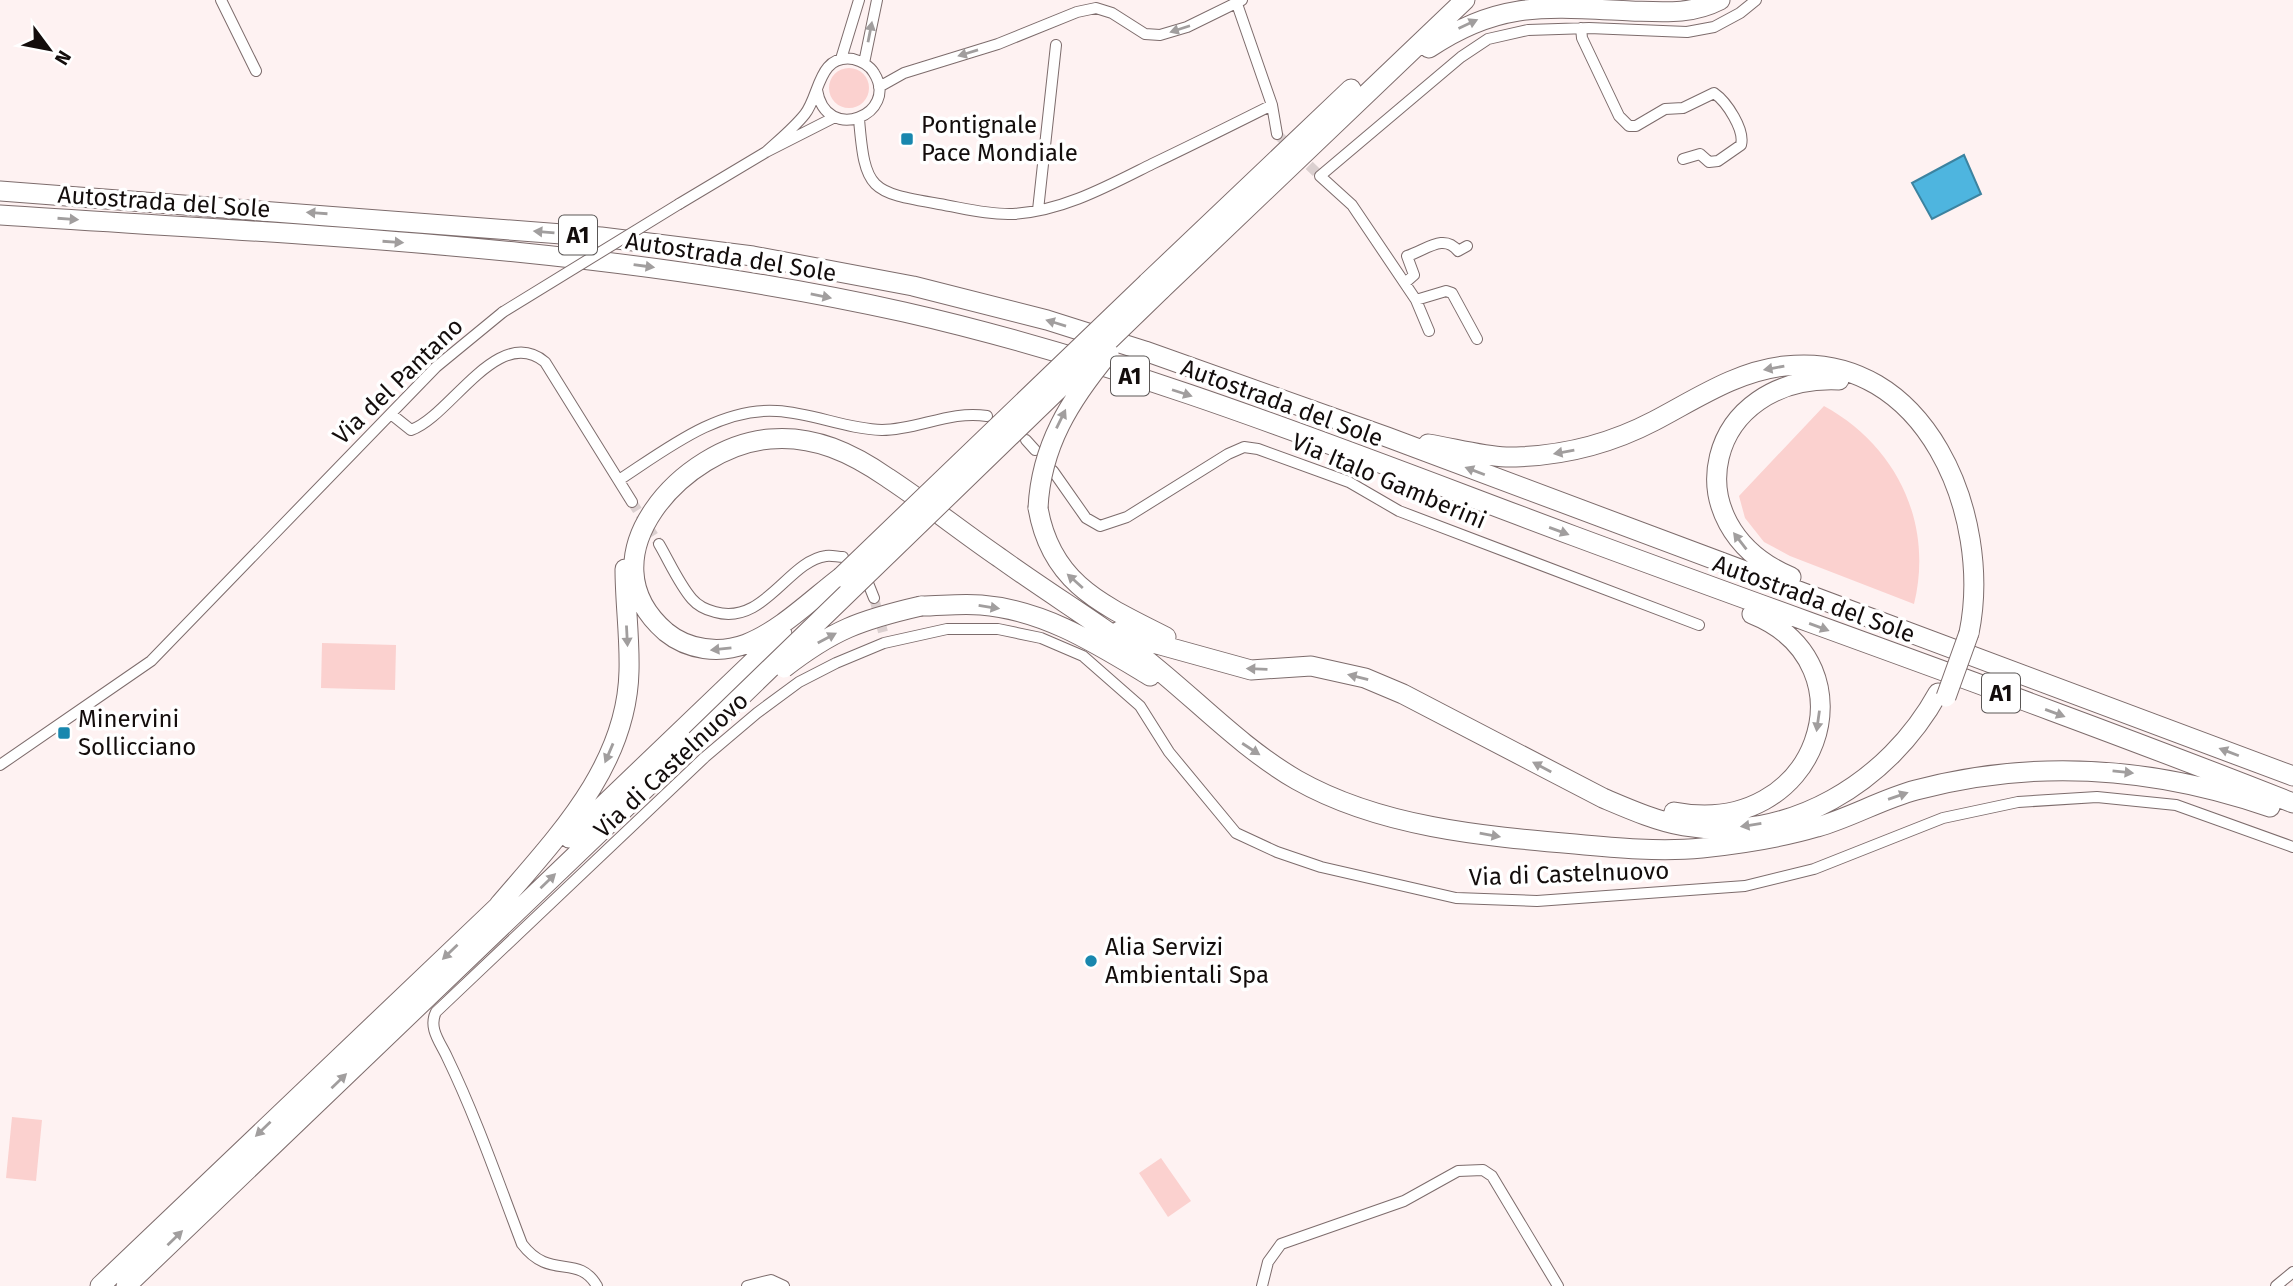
<svg xmlns="http://www.w3.org/2000/svg" width="2293" height="1286" viewBox="0 0 2293 1286" font-family="'Fira Sans',sans-serif">
<style>
.green{fill:#fbd1cf}
.water{fill:#4eb5df;stroke:#3c83a0;stroke-width:2}
.lines{fill:none;stroke-linecap:round;stroke-linejoin:round}
.street-tunnel{stroke:#dbd0d0;stroke-width:10;stroke-dasharray:10 5;stroke-linecap:butt}
.street-casing{stroke:#7d6c6c;stroke-width:12}
.highway-casing{stroke:#7d6c6c;stroke-width:21}
.street{stroke:#fff;stroke-width:10}
.highway{stroke:#fff;stroke-width:19}
.street-bridge-casing{stroke:#7d6c6c;stroke-width:12;stroke-linecap:butt}
.highway-bridge-casing{stroke:#7d6c6c;stroke-width:21;stroke-linecap:butt}
.street-bridge{stroke:#fff;stroke-width:10}
.highway-bridge{stroke:#fff;stroke-width:19}
.oneway{fill:#a19e9e}
.poi-dot{fill:#1987ae;stroke:#fff;stroke-width:2.5}
.labels{text-anchor:middle;stroke-width:7;stroke-linejoin:round;paint-order:stroke}
.shield{fill:#fff;stroke:#5a5655;stroke-width:2}
.shield-label{font-size:23px;font-weight:bold;fill:#130d0c}
.poi-label{font-size:24px;fill:#130d0c;stroke:#fff;text-anchor:start}
.street-label{font-size:24px;fill:#130d0c;stroke:#fff}
</style>
<rect width="100%" height="100%" fill="#fef2f2"/>
<path class="green" d="M829 88a20 20 0 1 1 40 0a20 20 0 1 1-40 0Z
M1824,406C1896,445 1934,523 1914,604L1790,556L1764,542L1745,518L1739,496Z
M322,643L396,645L395,690L321,688Z
M12,1117L42,1120L36,1181L6,1178Z
M1161,1158L1191,1201L1168,1217L1139,1173Z"/>
<path class="water" d="M1964,155L1981,194L1932,219L1912,183Z"/>
<g class="lines">
<path class="street-tunnel" d="M1277,134L1320,176
M632,502L659,544
M874,598L883,632"/>
<g class="street-casing">
<path id="street" d="M221,0L256,71
M1237,4L1272,105L1277,134
M1581,28L1582,38L1619,116L1629,126H1636L1665,109L1683,108L1714,93C1727,102 1745,130 1741,145L1718,161L1709,162L1700,154L1683,159
M841,59L859,0
M864,63L877,0
M879,87L904,73L998,44L1077,12L1096,8L1112,13L1145,34L1160,35L1187,27L1242,0
M859,119C865,191 870,192 939,204C963,208 988,215 1013,214C1063,211 1108,186 1152,164C1192,145 1232,125 1272,105
M766,152C779,140 794,128 805,114C820,95 818,54 853,59C861,61 870,66 874,73C900,114 826,145 817,90
M679,204L766,152L835,117
M1038,210L1056,45
M1406,282L1414,275L1407,256C1426,250 1444,233 1458,251L1467,246
M1416,300L1429,331
M1477,339L1452,293L1446,291L1416,300L1352,205L1320,176L1461,57L1488,39L1528,30L1589,28L1687,32L1714,27L1740,13L1756,0
M391,414L411,430C450,417 498,323 545,362L632,502
M1026,440L1035,450
M1053,471L1086,518L1100,526L1127,517L1228,454L1244,447L1258,449L1349,482L1399,511L1699,625
M619,480C665,450 719,407 777,411C813,413 846,429 882,430C918,430 950,410 987,416
M659,544C669,561 679,584 692,599C698,606 707,610 715,612C764,626 788,561 826,556C831,555 838,557 843,557
M868,583L874,598
M0,765L151,661L436,367L503,312
M597,1286C578,1253 550,1281 522,1244C498,1181 476,1117 447,1057C440,1042 428,1028 436,1012L705,757L757,713L799,682L836,663L884,643L947,629H998L1041,638L1083,656L1140,706L1169,752L1236,833L1277,852L1321,867L1456,898L1537,901L1745,886L1814,869L1943,818L2018,802L2097,797L2176,805L2293,847
M747,1286L771,1280L784,1286
M1262,1286L1268,1262L1281,1244L1404,1201L1458,1171L1483,1170L1492,1176L1558,1286
M2276,1286L2293,1272"/>
</g>
<g class="highway-casing">
<path id="highway" d="M1429,48C1500,0 1548,7 1631,11C1663,12 1691,15 1720,0
M0,191L601,237L753,256L913,286L1047,320L1145,351L1387,437L2293,776
M0,215C302,235 608,246 904,312C1134,364 1354,454 1574,536C1814,625 2055,709 2293,803
M1147,283L1351,89
M1161,290L1465,0
M1428,444C1453,448 1481,456 1506,457C1558,457 1608,445 1654,421C1696,399 1737,371 1785,366C1926,350 1993,517 1969,633
M1038,508C1051,584 1103,605 1166,637
M841,577C812,599 780,631 746,644C719,654 688,650 666,632C580,558 684,446 770,439C814,435 852,453 888,478C926,503 962,532 1000,558C1043,589 1088,617 1131,648C1188,690 1235,744 1297,780C1380,827 1482,836 1575,844C1616,848 1661,852 1702,848C1740,844 1780,838 1817,827C1850,818 1882,799 1916,790C2036,758 2154,767 2270,807
M1791,577C1669,525 1706,374 1839,380
M921,606C940,606 961,603 981,605C1044,610 1097,644 1150,676
M1119,631L1135,638L1251,670L1311,666L1365,678L1403,694L1603,798C1629,809 1656,821 1684,826C1789,844 1889,782 1938,693
M1674,812C1818,840 1877,664 1752,614
M569,838L782,634
M499,905C557,837 627,766 629,671C630,637 625,603 625,569
M100,1286L507,898
M126,1286L696,740"/>
</g>
<use href="#street" class="street"/>
<use href="#highway" class="highway"/>
<g class="street-bridge-casing">
<path id="street-bridge" d="M503,312L679,204"/>
</g>
<g class="highway-bridge-casing">
<path id="highway-bridge" d="M1038,508C1041,446 1070,400 1109,353
M841,577L1147,283
M784,668C833,630 860,620 921,606
M1946,697L1969,633
M696,740L1161,290"/>
</g>
<use href="#street-bridge" class="street-bridge"/>
<use href="#highway-bridge" class="highway-bridge"/>
</g>
<defs><path id="oneway-solid" d="M-6-.8H1V-3.2L6.5 0L1 3.2V.8H-6Z" transform="scale(1.75)"/></defs>
<g class="oneway">
<use href="#oneway-solid" transform="translate(1468 24) rotate(-25)"/>
<use href="#oneway-solid" transform="translate(1180 29) rotate(162)"/>
<use href="#oneway-solid" transform="translate(870 32) rotate(-79)"/>
<use href="#oneway-solid" transform="translate(968 53) rotate(163)"/>
<use href="#oneway-solid" transform="translate(317 213) rotate(-176)"/>
<use href="#oneway-solid" transform="translate(68 219) rotate(4)"/>
<use href="#oneway-solid" transform="translate(544 232) rotate(-175)"/>
<use href="#oneway-solid" transform="translate(393 242) rotate(4)"/>
<use href="#oneway-solid" transform="translate(644 266) rotate(8)"/>
<use href="#oneway-solid" transform="translate(821 296) rotate(11)"/>
<use href="#oneway-solid" transform="translate(1056 323) rotate(-163)"/>
<use href="#oneway-solid" transform="translate(1774 368) rotate(170)"/>
<use href="#oneway-solid" transform="translate(1182 393) rotate(18)"/>
<use href="#oneway-solid" transform="translate(1061 419) rotate(-64)"/>
<use href="#oneway-solid" transform="translate(1564 452) rotate(170)"/>
<use href="#oneway-solid" transform="translate(1475 471) rotate(-159)"/>
<use href="#oneway-solid" transform="translate(1559 531) rotate(20)"/>
<use href="#oneway-solid" transform="translate(1740 541) rotate(-128)"/>
<use href="#oneway-solid" transform="translate(1075 581) rotate(-138)"/>
<use href="#oneway-solid" transform="translate(989 607) rotate(9)"/>
<use href="#oneway-solid" transform="translate(1819 627) rotate(20)"/>
<use href="#oneway-solid" transform="translate(627 636) rotate(87)"/>
<use href="#oneway-solid" transform="translate(827 638) rotate(-28)"/>
<use href="#oneway-solid" transform="translate(721 649) rotate(174)"/>
<use href="#oneway-solid" transform="translate(1257 669) rotate(-178)"/>
<use href="#oneway-solid" transform="translate(1358 677) rotate(-166)"/>
<use href="#oneway-solid" transform="translate(2055 713) rotate(20)"/>
<use href="#oneway-solid" transform="translate(1818 721) rotate(98)"/>
<use href="#oneway-solid" transform="translate(1251 749) rotate(33)"/>
<use href="#oneway-solid" transform="translate(2229 752) rotate(-159)"/>
<use href="#oneway-solid" transform="translate(609 753) rotate(113)"/>
<use href="#oneway-solid" transform="translate(1542 767) rotate(-152)"/>
<use href="#oneway-solid" transform="translate(2123 772) rotate(6)"/>
<use href="#oneway-solid" transform="translate(1898 796) rotate(-19)"/>
<use href="#oneway-solid" transform="translate(1751 825) rotate(171)"/>
<use href="#oneway-solid" transform="translate(1490 835) rotate(10)"/>
<use href="#oneway-solid" transform="translate(548 881) rotate(-44)"/>
<use href="#oneway-solid" transform="translate(450 952) rotate(136)"/>
<use href="#oneway-solid" transform="translate(339 1081) rotate(-44)"/>
<use href="#oneway-solid" transform="translate(263 1129) rotate(136)"/>
<use href="#oneway-solid" transform="translate(175 1238) rotate(-44)"/>
</g>
<g class="poi-dot">
<rect x="900" y="132" width="14" height="14" rx="3.5"/>
<rect x="57" y="726" width="14" height="14" rx="3.5"/>
<circle cx="1091" cy="961" r="7"/>
</g>
<g class="labels">
<g class="shield">
<rect x="559" y="215.5" width="38" height="39" rx="5"/>
<rect x="1111" y="356.5" width="38" height="39" rx="5"/>
<rect x="1982" y="673.5" width="38" height="39" rx="5"/>
</g>
<g class="shield-label">
<text x="578" y="243">A1</text>
<text x="1130" y="384">A1</text>
<text x="2001" y="701">A1</text>
</g>
<g class="poi-label">
<text x="921" y="133">Pontignale<tspan x="921" dy="28">Pace Mondiale</tspan></text>
<text x="78" y="727">Minervini<tspan x="78" dy="28">Sollicciano</tspan></text>
<text x="1105" y="955">Alia Servizi<tspan x="1105" dy="28">Ambientali Spa</tspan></text>
</g>
<g class="street-label">
<text transform="translate(164 202) rotate(4)" y="8">Autostrada del Sole</text>
<text transform="translate(731 257) rotate(9)" y="8">Autostrada del Sole</text>
<text transform="translate(398 381) rotate(-44)" y="8">Via del Pantano</text>
<text transform="translate(1282 403) rotate(20)" y="8">Autostrada del Sole</text>
<text transform="translate(1389 481) rotate(23)" y="8">Via Italo Gamberini</text>
<text transform="translate(1814 599) rotate(20)" y="8">Autostrada del Sole</text>
<text transform="translate(671 765) rotate(-43)" y="8">Via di Castelnuovo</text>
<text transform="translate(1569 874) rotate(-2)" y="8">Via di Castelnuovo</text>
</g>
</g>
<g transform="translate(49 49) rotate(122)" stroke="#ffffff" stroke-width="5" paint-order="stroke">
<path d="M0-5L12 26L0 18L-12 26Z" fill="#130d0c"/>
<text y="-10" font-size="19" font-weight="bold" text-anchor="middle" fill="#130d0c">N</text>
</g>
</svg>
